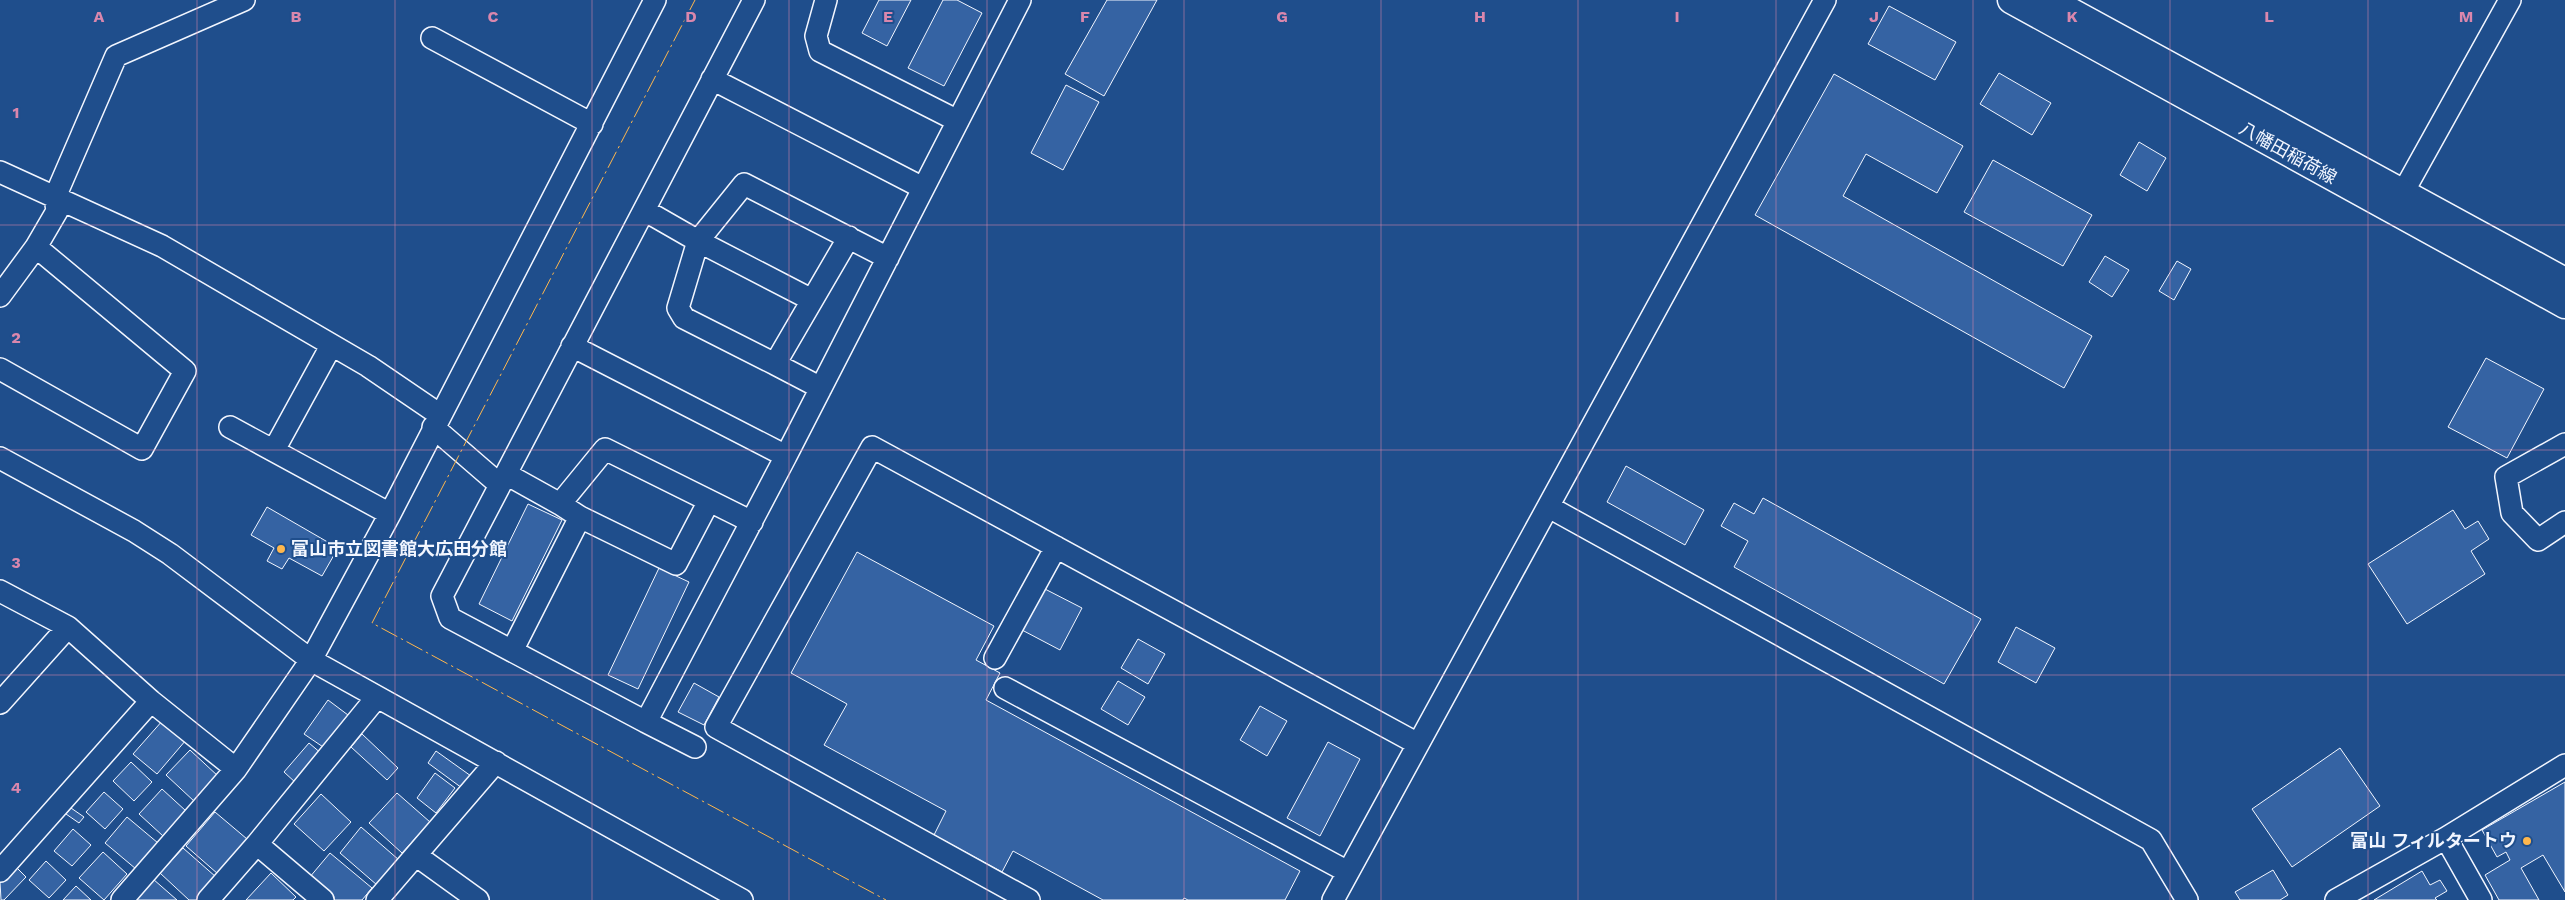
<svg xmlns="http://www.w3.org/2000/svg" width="2565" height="900" viewBox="0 0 2565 900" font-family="'Work Sans','Noto Sans JP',sans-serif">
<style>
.building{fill:#3563a3;stroke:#f2f6ff}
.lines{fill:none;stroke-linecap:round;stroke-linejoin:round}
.minor-casing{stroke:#f2f6ff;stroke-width:24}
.major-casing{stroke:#f2f6ff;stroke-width:29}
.minor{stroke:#1f4e8c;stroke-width:21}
.major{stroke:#1f4e8c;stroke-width:26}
.power{stroke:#ffb74d;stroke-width:1;stroke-dasharray:18 4 2.5 4;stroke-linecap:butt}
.grid{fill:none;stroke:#da87ad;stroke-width:1;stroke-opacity:0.55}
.poi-dot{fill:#ffb74d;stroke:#1f4e8c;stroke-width:2}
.labels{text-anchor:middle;stroke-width:4;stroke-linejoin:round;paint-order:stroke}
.street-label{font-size:18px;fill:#f2f6ff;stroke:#1f4e8c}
.poi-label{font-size:18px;font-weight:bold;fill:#f2f6ff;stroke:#1f4e8c;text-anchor:start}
.grid-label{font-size:16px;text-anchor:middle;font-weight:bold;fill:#da87ad;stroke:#1f4e8c;stroke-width:4;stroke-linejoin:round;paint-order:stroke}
</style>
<rect width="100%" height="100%" fill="#1f4e8c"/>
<path class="building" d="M879,0H911L887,46L862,33Z
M943,0H957L982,13L944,86L908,68Z
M1107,0H1157L1104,96L1065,74Z
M1889,6L1956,42L1935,80L1868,44Z
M1999,73L2051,103L2032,135L1980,104Z
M1834,74L1963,146L1937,193L1866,154L1843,196L2092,336L2064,388L1755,215Z
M1066,85L1099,102L1063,170L1031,153Z
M2139,142L2166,158L2147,191L2120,175Z
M1993,160L2092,215L2063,266L1964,212Z
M2105,256L2129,270L2112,297L2089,282Z
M2177,261L2191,269L2174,300L2159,291Z
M2486,358L2544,389L2507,458L2448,427Z
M1626,466L1704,510L1685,545L1607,502Z
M1763,498L1981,619L1944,684L1734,567L1748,541L1721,526L1734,503L1754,514Z
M528,504L562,520L512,621L479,604Z
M267,507L338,548L322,576L289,558L282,569L267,561L274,548L251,535Z
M2453,510L2465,529L2478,521L2489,539L2471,551L2485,574L2407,624L2368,564Z
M857,552L994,626L976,660L1000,673L986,700L1300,871L1285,900H1188L1184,898L1183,900H1103L1013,851L1002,872L934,835L946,811L824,745L847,704L791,673Z
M659,568L689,582L638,689L608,675Z
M1043,588L1082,608L1060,650L1022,630Z
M2016,627L2055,648L2036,683L1998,662Z
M1138,639L1165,654L1148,684L1121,668Z
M1118,681L1145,697L1128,725L1101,709Z
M694,683L719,697L704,725L678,712Z
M328,700L352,718L329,751L304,734Z
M1260,706L1287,721L1267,756L1240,740Z
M163,720L186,740L157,774L133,754Z
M362,734L398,768L387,780L351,747Z
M1328,742L1360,759L1320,836L1287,818Z
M309,743L322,754L296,783L284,772Z
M2340,748L2380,806L2292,867L2252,809Z
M190,750L219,777L195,802L166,775Z
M436,751L471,776L462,788L428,763Z
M131,762L152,782L134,801L113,781Z
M435,773L455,788L436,813L417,798Z
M2565,782V892L2543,855L2521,868L2539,900H2499L2485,875L2510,860L2506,852L2497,857L2482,830Z
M162,789L186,811L163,836L139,814Z
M104,792L123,809L105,829L86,812Z
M397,793L430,822L402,853L369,823Z
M321,794L351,822L324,851L294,824Z
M71,808L84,817L79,823L66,814Z
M215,812L247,839L218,874L186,846Z
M127,817L158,843L136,869L105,843Z
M361,827L399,860L377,885L340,853Z
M73,829L91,845L72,866L54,851Z
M183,848L216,877L196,900H189L160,873Z
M103,852L127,874L104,900L79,878Z
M330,853L372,888L362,900H335L309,878Z
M46,861L66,880L49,898L29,880Z
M15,866L26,877L4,900H1L0,882Z
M2273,870L2288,895L2280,900H2240L2235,892Z
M2422,871L2430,885L2440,880L2447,891L2435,898L2437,900H2374Z
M271,873L296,897L293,900H246Z
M153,879L177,900H134Z
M76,886L91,900H63Z"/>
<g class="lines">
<g class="minor-casing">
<path id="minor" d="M826,0L816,36L820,51L958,121
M432,38L592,124
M712,79L923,188
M0,172L162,246L368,366L440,415
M2396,205L2510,0
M644,210L698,241L744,184L888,258
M36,247L57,211L55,197L116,56L244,0
M0,296L36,247L185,371L142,449L0,369
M572,346L786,456L1020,0
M775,364L684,318L678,308L698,241L812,300
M821,388L775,364L849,237
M230,427L390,514
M433,427L500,485
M2565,444L2506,477L2512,513L2538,540L2565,522
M274,450L331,346
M0,458L134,531L170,554L311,660L742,900
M506,474L560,504L605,449L752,522
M560,504L580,517L676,564L709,501
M1549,507L2151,840L2187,900
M0,591L68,627L151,701L236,769
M512,651L580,517
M995,658L1056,547
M1005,688L1348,872
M0,703L68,627
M646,722L450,618L442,596L754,0
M695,747L646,722L786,456
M2446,838L2481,900
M417,856L478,900
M0,871L151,701
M122,900L236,769L311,660L390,514L655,0
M208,900L257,844
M323,900L257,844L377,697
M377,900L496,762
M1029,900L716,727L872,447L1418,744
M1333,900L1825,0
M2336,900L2446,838L2565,765"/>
</g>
<g class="major-casing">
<path id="major" d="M2011,0L2565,305
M2050,0L2565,281"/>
</g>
<use href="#minor" class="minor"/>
<use href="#major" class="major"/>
<path class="power" d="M695,0L372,623L886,900"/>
</g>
<path class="grid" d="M197,0V900M395,0V900M592,0V900M789,0V900M987,0V900M1184,0V900M1381,0V900M1578,0V900M1776,0V900M1973,0V900M2170,0V900M2368,0V900M0,225H2565M0,450H2565M0,675H2565"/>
<g class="poi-dot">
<circle cx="281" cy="549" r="5"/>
<circle cx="2527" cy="841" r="5"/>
</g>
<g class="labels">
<g class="street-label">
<text transform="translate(2288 153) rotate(29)" y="6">八幡田稲荷線</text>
</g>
<g class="poi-label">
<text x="291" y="555">富山市立図書館大広田分館</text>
<text x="2517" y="847" text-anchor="end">富山 フィルタートウ</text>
</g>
</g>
<g class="grid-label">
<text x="99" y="22">A</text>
<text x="296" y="22">B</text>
<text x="493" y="22">C</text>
<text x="691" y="22">D</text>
<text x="888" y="22">E</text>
<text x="1085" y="22">F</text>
<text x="1282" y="22">G</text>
<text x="1480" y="22">H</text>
<text x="1677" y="22">I</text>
<text x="1874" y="22">J</text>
<text x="2072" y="22">K</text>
<text x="2269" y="22">L</text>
<text x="2466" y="22">M</text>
<text x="16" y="118">1</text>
<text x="16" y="343">2</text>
<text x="16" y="568">3</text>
<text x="16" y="793">4</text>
</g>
</svg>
